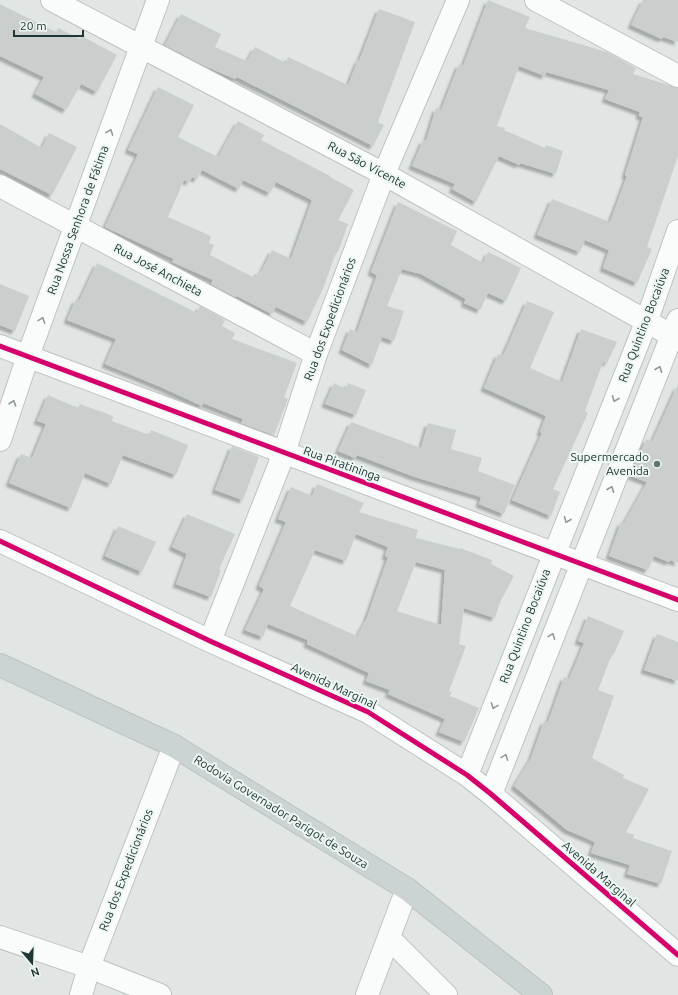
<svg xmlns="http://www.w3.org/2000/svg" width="678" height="995" viewBox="0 0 678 995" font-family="Ubuntu,sans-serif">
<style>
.building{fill:#cacfce;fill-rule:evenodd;filter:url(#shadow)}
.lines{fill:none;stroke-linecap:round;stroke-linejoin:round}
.minor-casing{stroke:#bec3c2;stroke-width:24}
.major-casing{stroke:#bbc3c2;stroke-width:24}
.minor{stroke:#fafbfb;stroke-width:22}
.major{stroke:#ccd4d3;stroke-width:22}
.cycleway-casing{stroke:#eef6f3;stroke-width:8}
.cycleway{stroke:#d6006c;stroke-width:5}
.oneway{stroke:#8d9a98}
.poi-dot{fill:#647573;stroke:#eef6f3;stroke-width:1.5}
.labels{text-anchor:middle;stroke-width:4;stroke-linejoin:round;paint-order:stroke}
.street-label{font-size:12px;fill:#203835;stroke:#eef6f3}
.poi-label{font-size:12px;fill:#203835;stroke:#eef6f3;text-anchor:end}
</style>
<defs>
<filter id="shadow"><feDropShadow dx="-3.5" dy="3.5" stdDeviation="1" flood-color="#0004"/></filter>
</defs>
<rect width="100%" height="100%" fill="#e1e6e5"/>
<path class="building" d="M488,0L530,17L525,28L607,52L636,68L633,74L678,88V156L647,247L652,249L637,283L603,268L609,250L585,240L580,252L537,235L552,199L610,222L627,176L625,175L643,117L639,116L640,112L605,99L609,90L546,72L545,76L519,66L497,126L505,128L504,130L545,148L546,145L563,151L556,174L520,163L519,165L499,156L476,202L452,189L455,184L412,166L423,140L426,141L436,108L441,110L459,64L463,66Z
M643,0H678V42L663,37L662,39L631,25Z
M0,4L56,32L58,28L80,39L82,36L117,55L97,92L81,84L66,110L35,94L44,77L0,56Z
M379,9L415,22L378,122L384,125L373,146L237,77L235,79L205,66L165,45L181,14L221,34L215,47L247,61L255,47L286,63L288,57L348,85L358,60L359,61Z
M158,87L194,105L178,137L218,157L238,121L264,135L261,140L330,176V177L354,190L338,220L348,224L338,252H336L323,289L307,322L276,307L272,314L237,296L236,297L211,284L213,280L172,262L174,259L105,227L138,154L128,150ZM202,170L239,189L243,180L270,193L276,182L312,200L291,259L272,250L261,272L259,271L255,278L210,255L214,245L209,243L211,236L168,217L184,180L189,182L192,177L197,179Z
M0,124L42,148L49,133L77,147L52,195L0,169Z
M398,202L457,231L451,245L483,263L488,252L521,268L506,301L488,293L480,310L464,303L466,299L421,274L402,269L387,306L404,311L394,341L382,337L372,365L342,350L350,329L357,332L377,275L371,272Z
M97,263L197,313L200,306L225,320L222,326L235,333L232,339L297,363L284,397L288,399L274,435L241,423L243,419L203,403L202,406L161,387L105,364L116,339L67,320L76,299L79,301Z
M0,284L29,296L15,331L0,325Z
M527,301L554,312L530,368L562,382L581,329L617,342L607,363L603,362L585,411L588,413L553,489L560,492L551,516L512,500L542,433L540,432L546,416L484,388L498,354L503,356Z
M334,383L346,389L348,383L366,390L356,415L325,404Z
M678,384V563L670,560L669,562L654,556L648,570L609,556L621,522L624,523L647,482L631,476L646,439L652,442Z
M48,395L78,408L80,404L113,416L112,421L149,435L151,430L188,445L176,475L123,455L111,484L85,473L71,508L9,483L21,454L32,458L46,424L37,421Z
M351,422L421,448L428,423L456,430L451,449L482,458L478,471L515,485L504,514L479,504L481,497L415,477L357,455L355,458L338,451Z
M232,446L259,457L243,500L215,490Z
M317,484L364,503L359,512L418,530L416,538L460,549V548L492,560L491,564L514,576L500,602L495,618L464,608L459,644L466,646L449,691L452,692L450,696L479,708L464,742L439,732L445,719L388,694L390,690L366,681L369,673L307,644L308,640L268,624L263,637L245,630L264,589L259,586L286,522L278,519L291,487L312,496ZM356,534L388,547L385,556L388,557L366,620L357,636L290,606L315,550L346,561ZM416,562L445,570L441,625L397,611Z
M187,514L235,534L219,569L221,570L211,597L176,584L187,554L172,547Z
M118,526L156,542L142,572L105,556Z
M588,616L624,631L614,654H612L598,690L614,696L592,758L624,775L623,778L649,789L626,832L634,835L633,838L672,851L661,884L627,874L630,865L591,853L595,842L567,830L514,786L531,758L544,721L548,722L564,677L569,679L584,643L578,641Z
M657,634L678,642V681L644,670Z"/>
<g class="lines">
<g class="minor-casing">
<path id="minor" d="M52,0L384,174L678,339
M536,0L678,76
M0,186L316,354
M0,346L678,600
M0,440L28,356L158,0
M0,541L210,641L368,712L467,775L491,794L678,955
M210,641L284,453L316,354L384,174L458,0
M467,775L647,320L678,231
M491,794L678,320
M0,937L89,967L160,995
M389,938L446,995
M81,995L89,967L174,746
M367,995L407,889"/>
</g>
<g class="major-casing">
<path id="major" d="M0,665L174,746L407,889L541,995"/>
</g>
<use href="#minor" class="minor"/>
<use href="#major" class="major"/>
<g class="cycleway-casing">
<path id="cycleway" d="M0,346L678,600
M0,541L210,641L368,712L467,775L491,794L678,955"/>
</g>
<use href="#cycleway" class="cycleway"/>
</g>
<defs><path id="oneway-chevron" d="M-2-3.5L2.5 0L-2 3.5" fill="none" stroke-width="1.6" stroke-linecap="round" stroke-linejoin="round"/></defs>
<g class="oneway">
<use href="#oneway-chevron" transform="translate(110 132) rotate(-70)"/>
<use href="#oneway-chevron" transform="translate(42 320) rotate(-70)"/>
<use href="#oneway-chevron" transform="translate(659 369) rotate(-68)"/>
<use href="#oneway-chevron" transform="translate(615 399) rotate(112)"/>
<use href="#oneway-chevron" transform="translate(13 403) rotate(-71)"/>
<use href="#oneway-chevron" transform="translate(611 489) rotate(-68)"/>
<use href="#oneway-chevron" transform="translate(567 520) rotate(112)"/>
<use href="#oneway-chevron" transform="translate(552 636) rotate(-69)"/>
<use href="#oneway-chevron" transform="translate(494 706) rotate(111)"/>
<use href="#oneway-chevron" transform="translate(505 757) rotate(-69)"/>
</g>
<circle class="poi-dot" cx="657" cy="464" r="4"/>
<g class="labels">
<g class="street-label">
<text transform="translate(367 165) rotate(28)" y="4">Rua São Vicente</text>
<text transform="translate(78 220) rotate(-70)" y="4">Rua Nossa Senhora de Fátima</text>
<text transform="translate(158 270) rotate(28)" y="4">Rua José Anchieta</text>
<text transform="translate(330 319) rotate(-70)" y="4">Rua dos Expedicionários</text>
<text transform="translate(644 325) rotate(-69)" y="4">Rua Quintino Bocaiúva</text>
<text transform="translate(342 464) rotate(20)" y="4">Rua Piratininga</text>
<text transform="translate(525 626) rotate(-69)" y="4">Rua Quintino Bocaiúva</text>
<text transform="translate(334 686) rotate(25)" y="4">Avenida Marginal</text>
<text transform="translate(281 812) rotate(32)" y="4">Rodovia Governador Parigot de Souza</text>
<text transform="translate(126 870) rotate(-69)" y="4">Rua dos Expedicionários</text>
<text transform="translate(599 874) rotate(41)" y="4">Avenida Marginal</text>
</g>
<g class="poi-label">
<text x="649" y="461">Supermercado<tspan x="649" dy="14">Avenida</tspan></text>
</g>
</g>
<g transform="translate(32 963) rotate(161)" stroke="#eef6f3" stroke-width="3" paint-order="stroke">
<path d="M0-3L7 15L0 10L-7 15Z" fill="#203835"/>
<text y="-6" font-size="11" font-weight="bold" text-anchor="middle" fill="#203835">N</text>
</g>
<path d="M14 30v6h69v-6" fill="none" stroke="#203835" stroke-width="2"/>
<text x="20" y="30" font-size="12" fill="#203835" stroke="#eef6f3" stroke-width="3" paint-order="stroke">20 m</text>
</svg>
